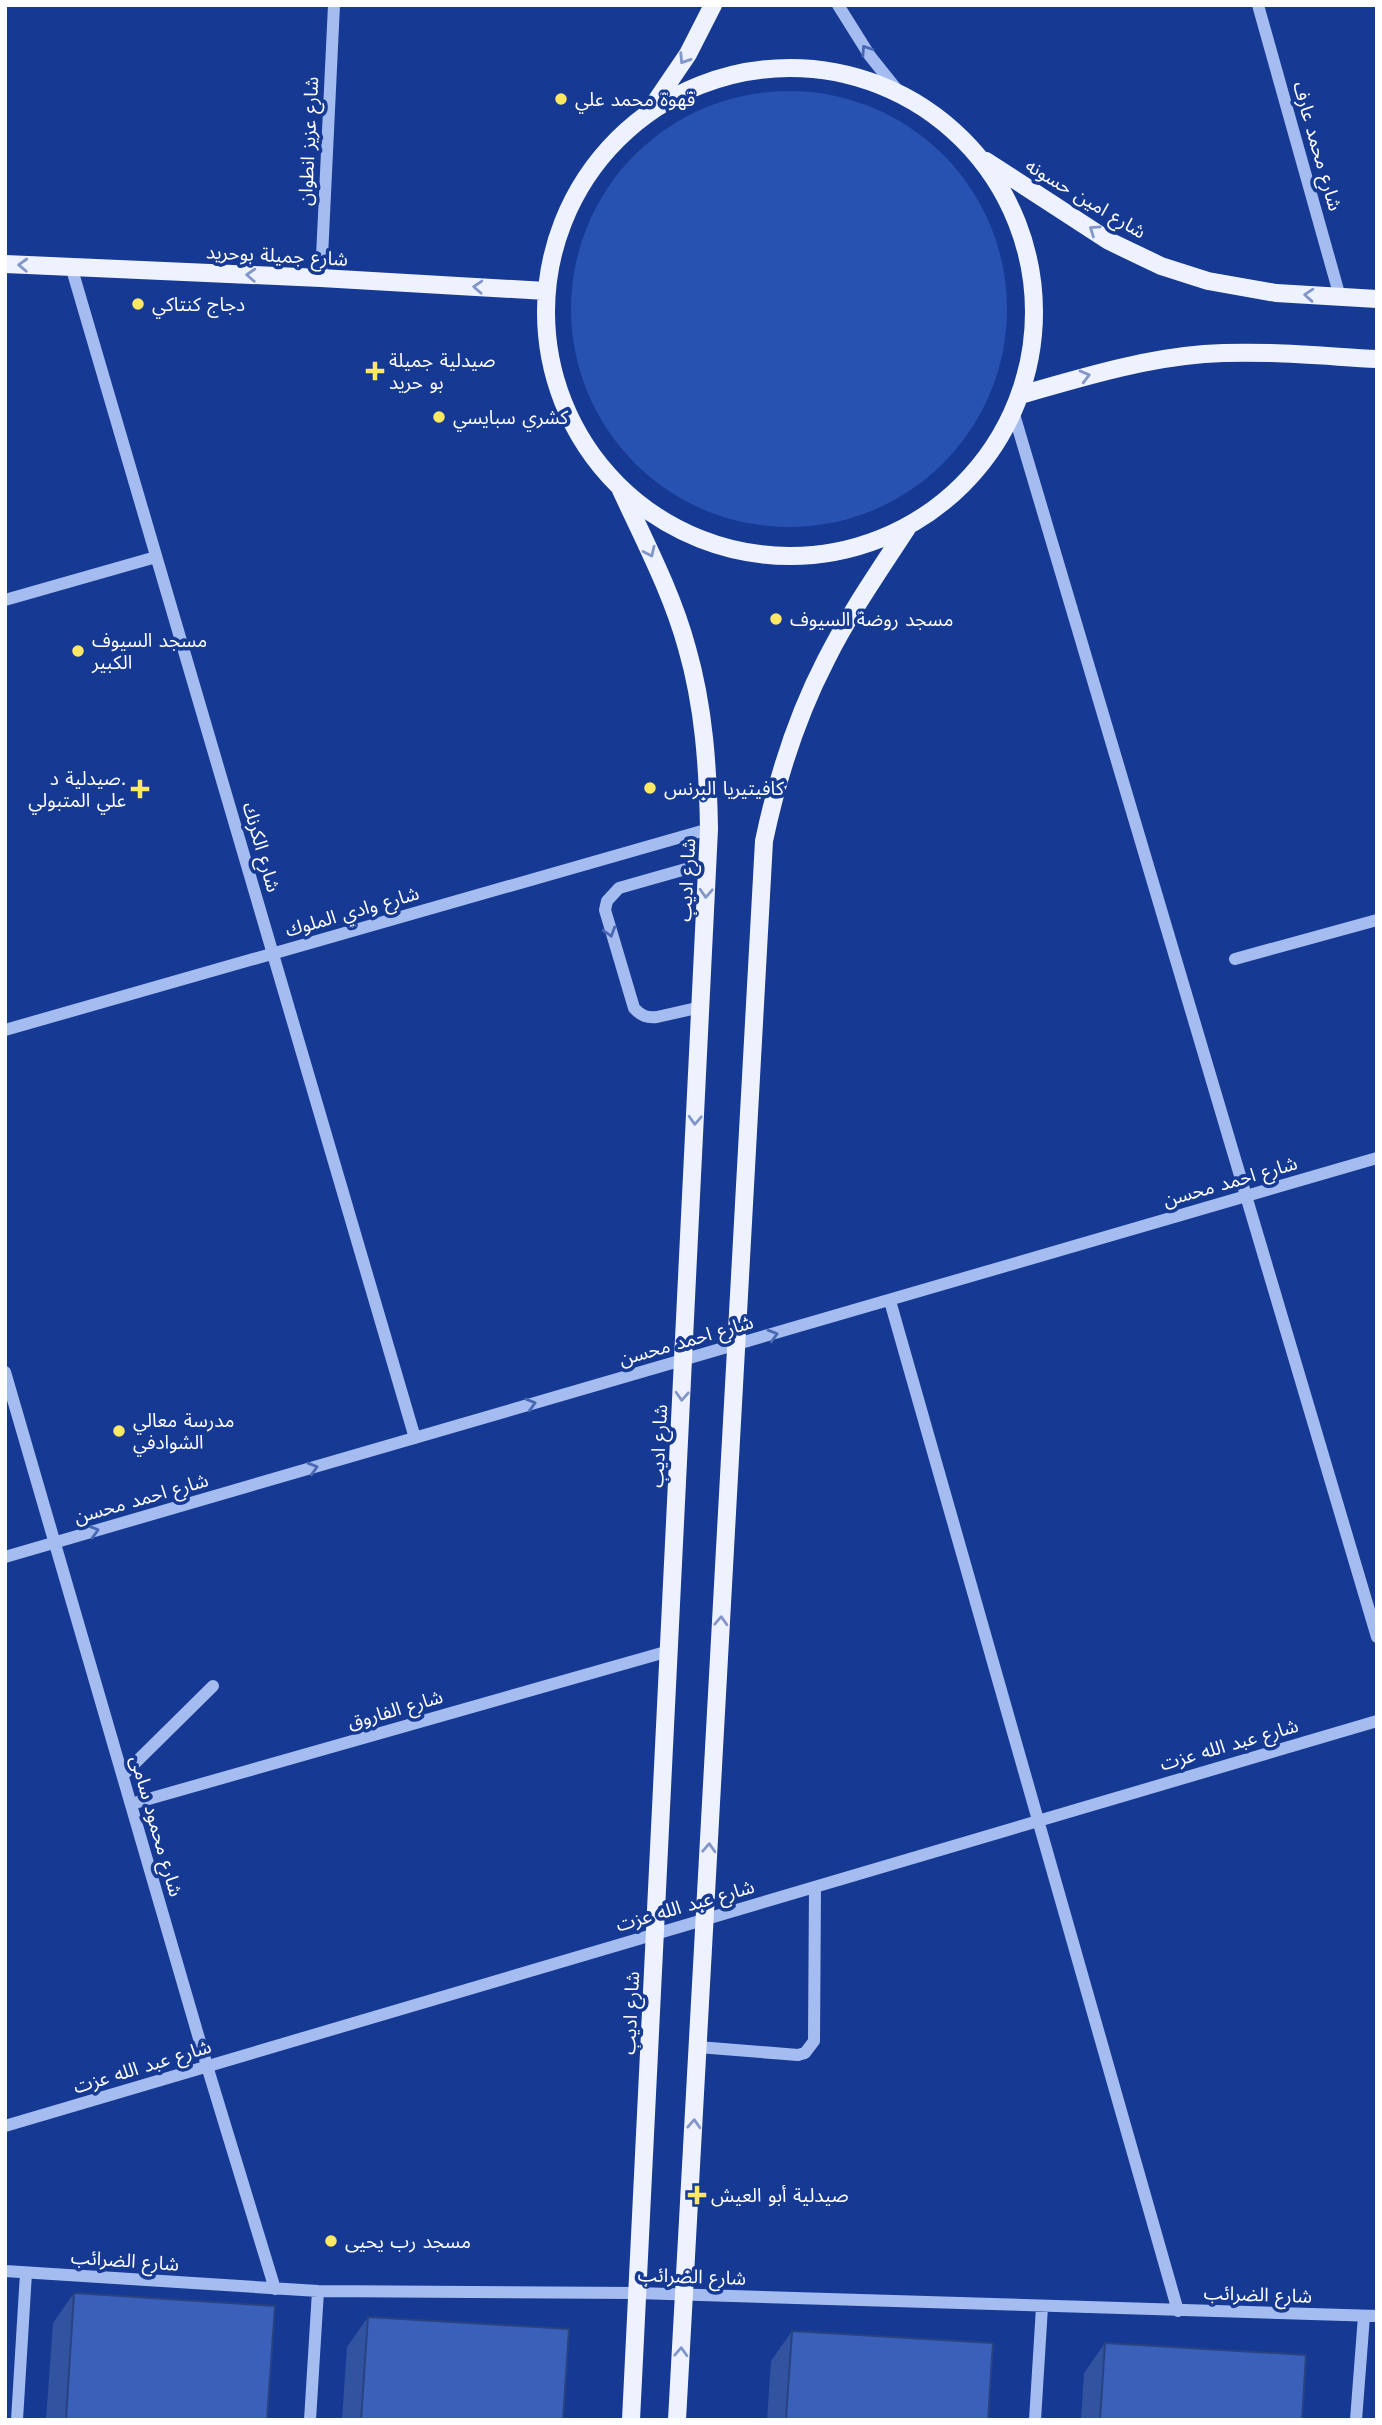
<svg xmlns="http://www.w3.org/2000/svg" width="1382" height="2425" viewBox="0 0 1382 2425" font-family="'Work Sans','Noto Sans Arabic',sans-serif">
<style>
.grass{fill:#2852b1}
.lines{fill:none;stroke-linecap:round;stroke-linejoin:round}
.minor{stroke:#a5bcf1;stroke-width:12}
.major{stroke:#eef2ff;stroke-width:18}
.wall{fill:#32539f}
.building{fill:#3a60b9;stroke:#294382;stroke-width:2}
.oneway{stroke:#4868b4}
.oneway2{stroke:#8296c9}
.poi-dot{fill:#ffe964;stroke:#163a93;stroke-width:2.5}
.labels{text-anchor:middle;stroke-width:7;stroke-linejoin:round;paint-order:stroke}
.poi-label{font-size:19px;fill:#fff;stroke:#163a93;text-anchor:start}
.street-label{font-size:19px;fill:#fff;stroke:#163a93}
</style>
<rect width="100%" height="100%" fill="#163a93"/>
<path class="grass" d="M571 309a218 218 0 1 1 436 0a218 218 0 1 1-436 0Z"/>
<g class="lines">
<path class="minor" d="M838,5L870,56L898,91
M1258,5L1340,297
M71,266L415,1438
M321,278L334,5
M1013,411L1377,1637
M5,600L156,557
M1235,959L1377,920
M701,1007L657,1017C647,1018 641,1016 634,1008L605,910L607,901L619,888L707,863
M5,1030L709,829
M890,1301L1178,2311
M5,1372L207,2066L275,2289
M5,1557L1377,1158
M123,1775L213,1686
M131,1804L669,1651
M698,2047L798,2055L805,2053L814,2041L815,1887
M5,2126L1377,1721
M5,2271L318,2291L637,2293L1377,2316
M17,2420L26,2273
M310,2420L318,2291
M1035,2420L1042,2307
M1356,2420L1364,2316"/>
<path class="major" d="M546 312a244 244 0 1 1 488 0a244 244 0 1 1-488 0Z
M652,107L688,54L713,5
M986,161L1109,241L1161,266L1208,281L1276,293L1377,299
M5,264L321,278L546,291
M1020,395C1080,378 1141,359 1204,354C1261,350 1320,356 1377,359
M621,490C645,542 672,593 687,648C704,707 708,768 709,829L631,2420
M677,2420L764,841C777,779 797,716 826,660C849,614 879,571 907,528"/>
</g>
<path class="wall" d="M74,2293L267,2420H46L53,2323Z
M368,2317L563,2420H342L347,2347Z
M792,2331L988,2420H767L771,2361Z
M1105,2343L1302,2420H1081L1084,2373Z"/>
<path class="building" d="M74,2293L275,2306L267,2420H66Z
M368,2317L569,2329L563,2420H361Z
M792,2331L993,2343L988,2420H786Z
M1105,2343L1306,2355L1302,2420H1100Z"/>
<defs><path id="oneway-chevron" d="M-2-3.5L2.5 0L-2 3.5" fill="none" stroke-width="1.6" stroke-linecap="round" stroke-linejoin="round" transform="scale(1.75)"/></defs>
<g class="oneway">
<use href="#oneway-chevron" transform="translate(866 50) rotate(-124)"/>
<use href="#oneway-chevron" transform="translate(610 932) rotate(73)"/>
<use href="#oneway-chevron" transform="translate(773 1335) rotate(-16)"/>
<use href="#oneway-chevron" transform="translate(531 1404) rotate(-16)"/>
<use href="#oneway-chevron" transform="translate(313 1468) rotate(-16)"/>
<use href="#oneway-chevron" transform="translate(94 1531) rotate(-16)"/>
</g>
<g class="oneway2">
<use href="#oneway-chevron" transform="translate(684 59) rotate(123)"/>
<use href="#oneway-chevron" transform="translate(1094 230) rotate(-146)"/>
<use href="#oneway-chevron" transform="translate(23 265) rotate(-178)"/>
<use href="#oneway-chevron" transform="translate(251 275) rotate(-177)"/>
<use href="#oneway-chevron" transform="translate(478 287) rotate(-177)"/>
<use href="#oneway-chevron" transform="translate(1309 295) rotate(-176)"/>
<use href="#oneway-chevron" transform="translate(1085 376) rotate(-15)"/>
<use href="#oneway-chevron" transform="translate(650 552) rotate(65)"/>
<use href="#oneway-chevron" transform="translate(706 893) rotate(93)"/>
<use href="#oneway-chevron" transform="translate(695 1120) rotate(93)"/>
<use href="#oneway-chevron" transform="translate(682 1396) rotate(93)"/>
<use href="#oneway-chevron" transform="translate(721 1621) rotate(-87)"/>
<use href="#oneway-chevron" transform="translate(709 1848) rotate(-87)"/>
<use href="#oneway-chevron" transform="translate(694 2124) rotate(-87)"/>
<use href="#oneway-chevron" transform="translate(681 2352) rotate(-87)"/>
</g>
<g class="poi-dot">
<circle cx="561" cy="99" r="7"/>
<circle cx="138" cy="304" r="7"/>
<path d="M371.5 360.5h7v7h7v7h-7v7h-7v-7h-7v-7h7z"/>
<circle cx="439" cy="417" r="7"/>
<circle cx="776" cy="619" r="7"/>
<circle cx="78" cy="651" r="7"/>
<circle cx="650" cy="788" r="7"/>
<path d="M136.5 778.5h7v7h7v7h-7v7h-7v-7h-7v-7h7z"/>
<circle cx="119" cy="1431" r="7"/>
<path d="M693.5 2184.5h7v7h7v7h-7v7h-7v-7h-7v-7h7z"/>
<circle cx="331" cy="2241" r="7"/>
</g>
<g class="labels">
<g class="poi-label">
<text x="575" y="106">قهوة محمد علي</text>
<text x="152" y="311">دجاج كنتاكي</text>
<text x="389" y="367">صيدلية جميلة<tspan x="389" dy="22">بو حريد</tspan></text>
<text x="453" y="424">كشري سبايسي</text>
<text x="790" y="626">مسجد روضة السيوف</text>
<text x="92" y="647">مسجد السيوف<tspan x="92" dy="22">الكبير</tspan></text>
<text x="126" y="785" text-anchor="end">صيدلية د.<tspan x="126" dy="22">علي المتبولي</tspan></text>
<text x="664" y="795">كافيتيريا البرنس</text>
<text x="133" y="1427">مدرسة معالي<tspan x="133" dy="22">الشوادفي</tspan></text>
<text x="711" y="2202">صيدلية أبو العيش</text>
<text x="345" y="2248">مسجد رب يحيى</text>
</g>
<g class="street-label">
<text transform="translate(308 141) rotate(-87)" y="7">شارع عزيز انطوان</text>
<text transform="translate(1318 146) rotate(74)" y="7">شارع محمد عارف</text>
<text transform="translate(1086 198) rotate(31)" y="7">شارع امين حسونه</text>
<text transform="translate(277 255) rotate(3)" y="7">شارع جميلة بوحريد</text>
<text transform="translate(262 847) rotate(74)" y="7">شارع الكرنك</text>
<text transform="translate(686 880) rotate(-87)" y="7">شارع اديب</text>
<text transform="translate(352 911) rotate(-16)" y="7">شارع وادي الملوك</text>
<text transform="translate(1230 1181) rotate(-16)" y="7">شارع احمد محسن</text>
<text transform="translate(686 1340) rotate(-16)" y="7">شارع احمد محسن</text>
<text transform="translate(658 1446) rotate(-87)" y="7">شارع اديب</text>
<text transform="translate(141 1498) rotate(-16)" y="7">شارع احمد محسن</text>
<text transform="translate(395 1709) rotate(-16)" y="7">شارع الفاروق</text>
<text transform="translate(1229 1744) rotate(-16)" y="7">شارع عبد الله عزت</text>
<text transform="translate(157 1826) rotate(74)" y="7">شارع محمود سامى</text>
<text transform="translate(685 1905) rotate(-16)" y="7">شارع عبد الله عزت</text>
<text transform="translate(630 2013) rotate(-87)" y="7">شارع اديب</text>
<text transform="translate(142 2066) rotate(-17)" y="7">شارع عبد الله عزت</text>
<text transform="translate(125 2260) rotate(4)" y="7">شارع الضرائب</text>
<text transform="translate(692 2276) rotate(2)" y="7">شارع الضرائب</text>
<text transform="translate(1258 2294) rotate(2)" y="7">شارع الضرائب</text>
</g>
</g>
<rect width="1382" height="2425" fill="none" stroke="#ffffff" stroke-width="14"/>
</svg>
